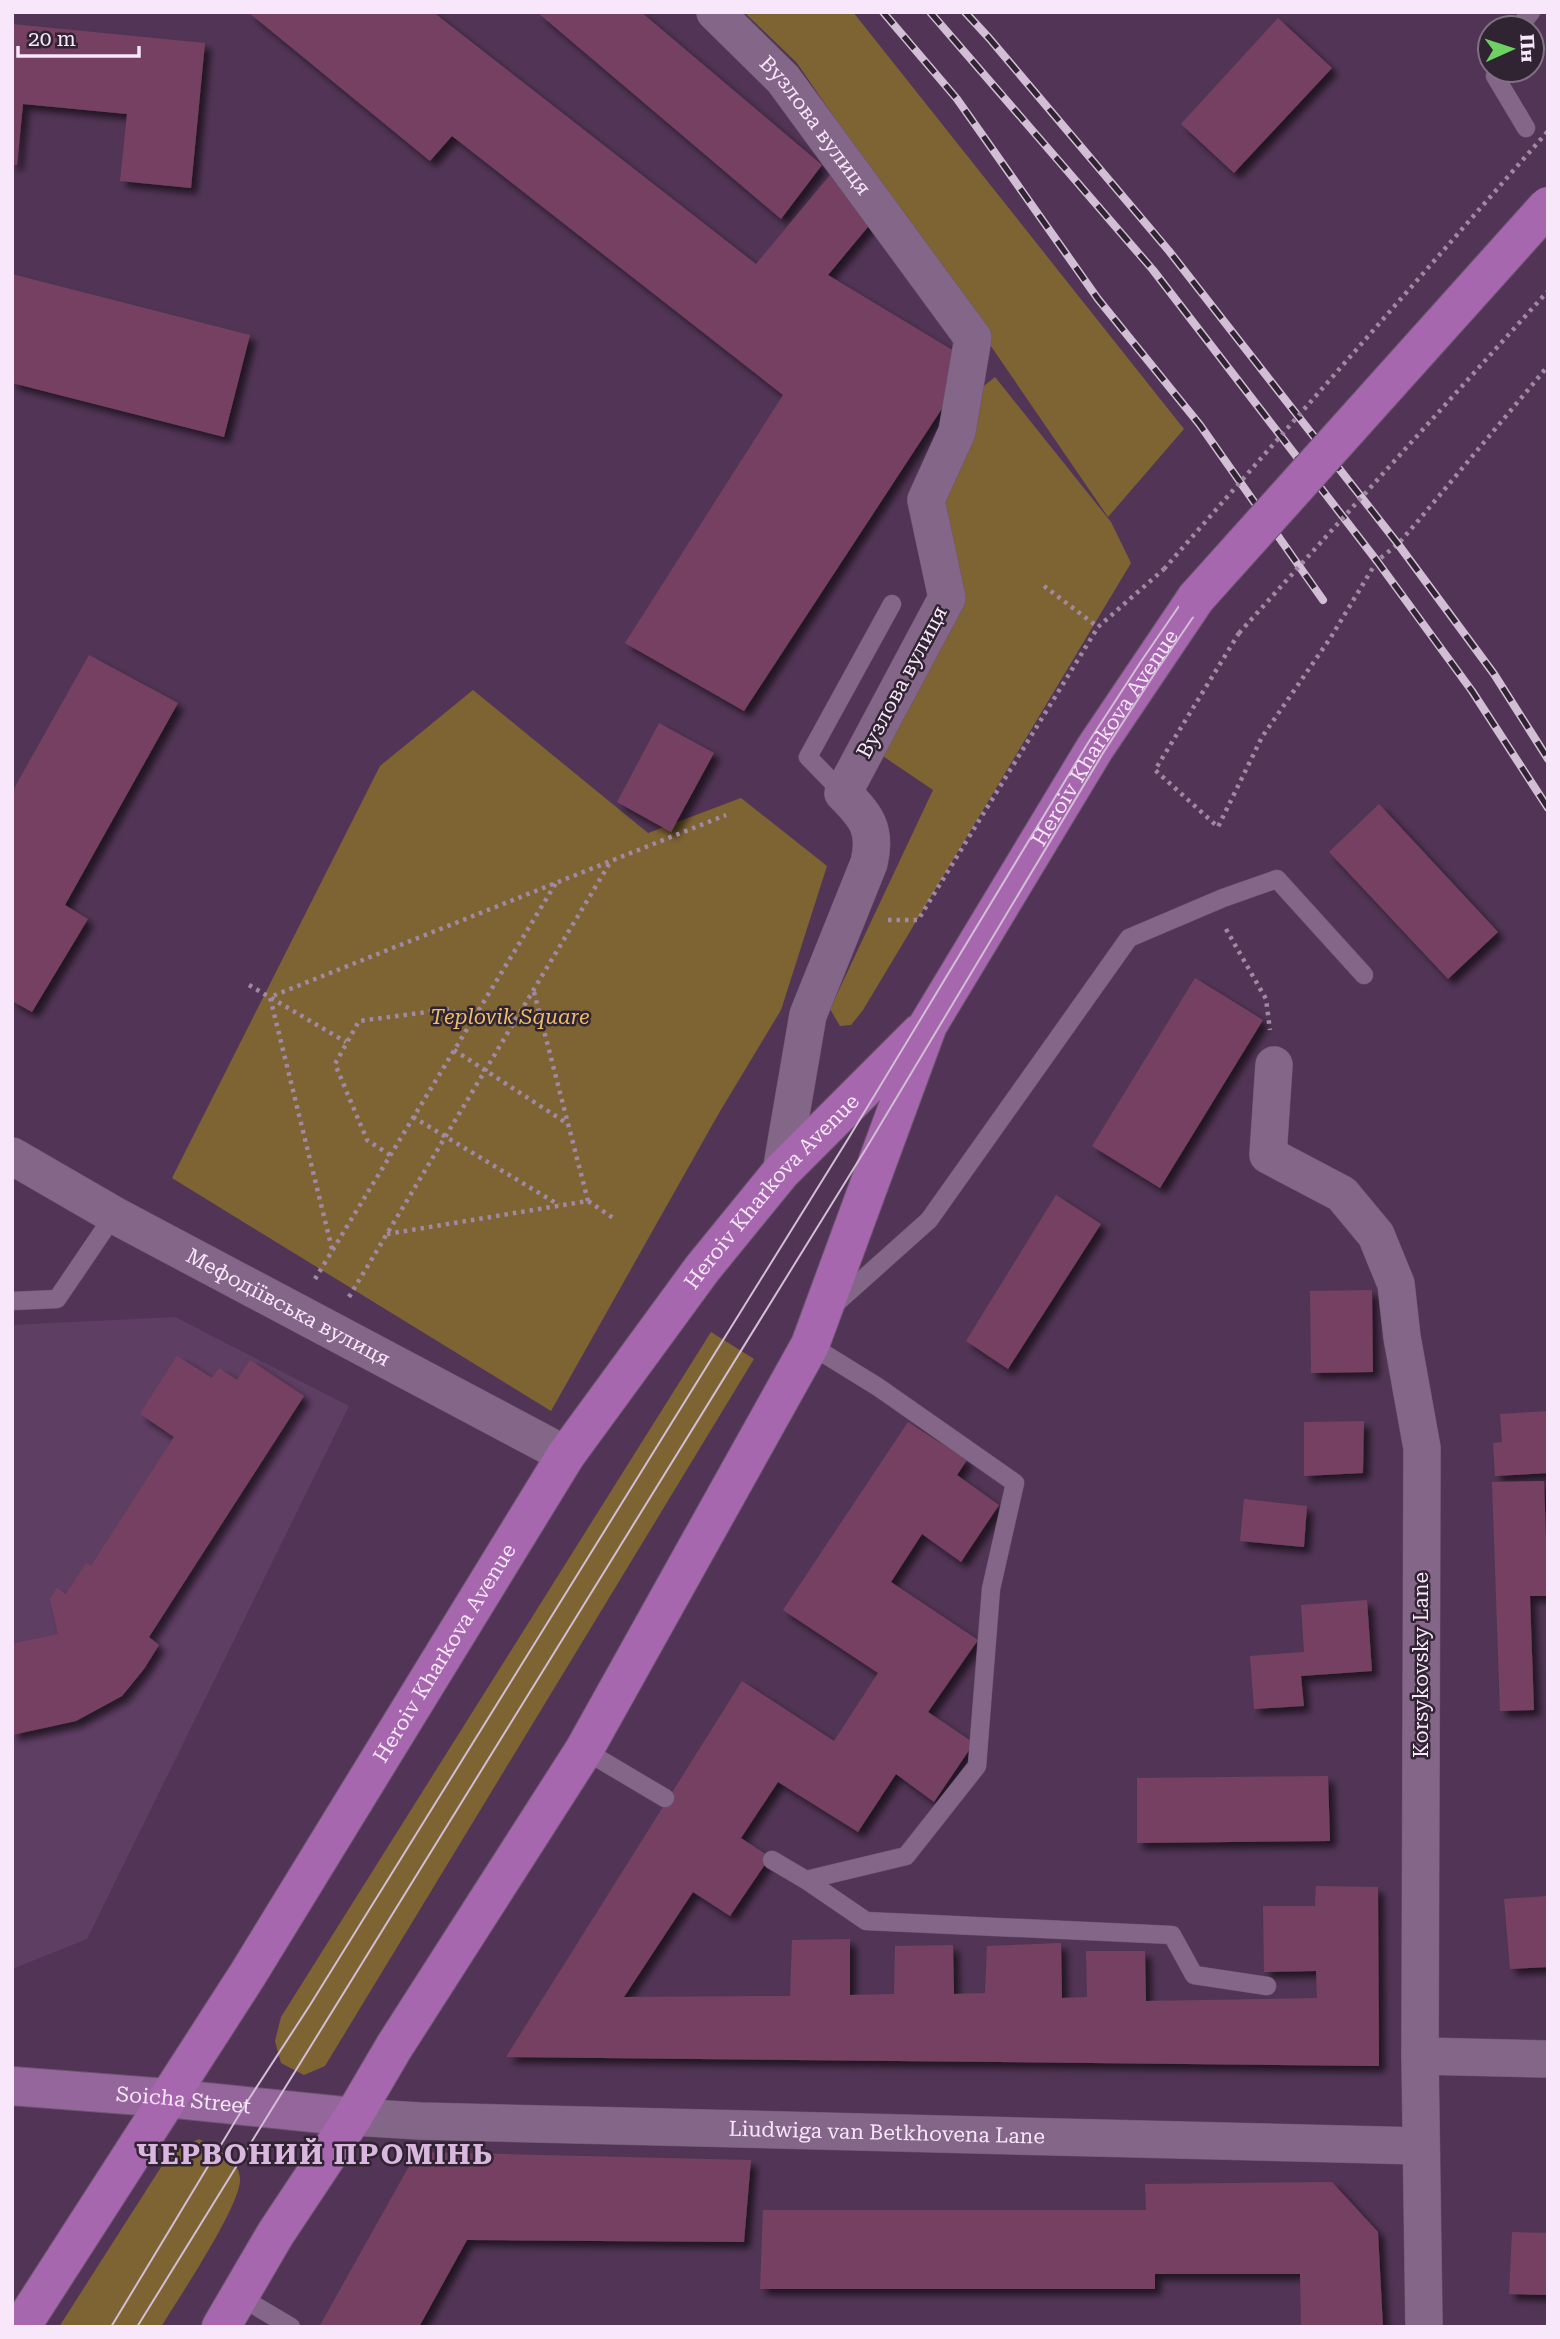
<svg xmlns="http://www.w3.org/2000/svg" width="1560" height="2339" viewBox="0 0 1560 2339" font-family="'Roboto Serif',serif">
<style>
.built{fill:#5f3e64}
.green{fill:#7e6433}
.building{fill:#754162;filter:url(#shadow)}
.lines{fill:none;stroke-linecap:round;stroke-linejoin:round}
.lane-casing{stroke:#6d5570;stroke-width:19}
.street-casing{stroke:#6d5570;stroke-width:38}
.secondary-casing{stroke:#6d5570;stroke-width:40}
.primary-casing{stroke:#6d5570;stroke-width:40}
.path{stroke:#a189a4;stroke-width:4.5;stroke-dasharray:3.5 5;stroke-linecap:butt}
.lane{stroke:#846689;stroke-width:18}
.street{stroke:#846689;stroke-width:37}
.secondary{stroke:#95669c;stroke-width:38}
.primary{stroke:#a667af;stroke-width:38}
.tram{stroke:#d2bed5;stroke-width:2}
.rail-casing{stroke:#d2bed5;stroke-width:8}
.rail{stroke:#302332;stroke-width:5;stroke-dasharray:16;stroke-linecap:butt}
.primary-bridge-casing{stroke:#6d5570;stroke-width:40;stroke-linecap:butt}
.path-bridge{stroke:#a189a4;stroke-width:4.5;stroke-dasharray:3.5 5;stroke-linecap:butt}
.primary-bridge{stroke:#a667af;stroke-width:38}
.labels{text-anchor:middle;stroke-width:5;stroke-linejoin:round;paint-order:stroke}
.street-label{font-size:21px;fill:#f8e6fa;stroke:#302332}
.park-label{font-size:21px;font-style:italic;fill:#eabe6b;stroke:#302332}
.district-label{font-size:28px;font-weight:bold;letter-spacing:2px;fill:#d9b7de;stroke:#302332}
</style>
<defs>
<filter id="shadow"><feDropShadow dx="6" dy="6" stdDeviation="3.5" flood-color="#0009"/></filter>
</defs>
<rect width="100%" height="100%" fill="#523556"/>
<path class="built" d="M175,1317L349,1406L87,1939L12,1969V1325Z"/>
<path class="green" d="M744,12H853L1184,429L1108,517L797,63Z
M995,377L1111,522L1131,563L863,1010L851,1025L840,1026L830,1009L933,790L859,740L948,576L929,466L955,409Z
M473,690L648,833L741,798L827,866L781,1010L719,1113L551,1411L172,1178L380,766Z
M711,1332L754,1359L325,2066L304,2075L281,2063L275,2041L281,2017Z
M199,2139C215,2148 239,2158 240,2179C241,2205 178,2299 161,2327H59L170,2153Z"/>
<path class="building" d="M248,12H433L756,264L831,174L877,216L828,275L959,354L943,407L744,711L625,643L783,395L452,136L430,161Z
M537,12H641L822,165L781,219Z
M1278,18L1332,68L1234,173L1181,124Z
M12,24L205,43L191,188L120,181L127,114L23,104L17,165H12Z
M12,274L250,335L224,437L12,383Z
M89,655L178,703L65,905L88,919L32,1012L12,1001V792Z
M659,723L714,753L671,832L617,802Z
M1379,804L1498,932L1448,979L1329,852Z
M1195,978L1263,1020L1160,1188L1092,1146Z
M1056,1195L1101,1224L1008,1369L966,1341Z
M1372,1290L1373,1372L1311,1373L1310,1291Z
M177,1356L212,1378L219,1368L237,1380L250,1360L304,1396L149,1637L159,1645L144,1669L122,1696L76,1721L12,1735V1644L58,1634L50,1599L57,1588L66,1594L86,1563L91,1566L174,1437L140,1414Z
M1548,1411V1473L1495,1476L1493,1443L1502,1442L1500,1414Z
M1364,1421L1363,1473L1304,1476V1422Z
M908,1422L967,1460L957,1475L999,1505L961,1562L922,1534L891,1582L978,1640L928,1712L974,1743L934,1802L896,1774L858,1832L778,1782L741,1838L770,1857L730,1916L693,1892L624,1997L790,1996L792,1940L850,1939V1995L894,1994L895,1946L953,1945L954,1994L985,1993L987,1946L1061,1943L1062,1998L1087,1997L1086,1951H1145L1146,2001L1317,1998L1316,1971L1264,1972L1263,1906H1315L1316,1886L1378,1887L1379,2066L506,2057L742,1681L834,1741L878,1673L783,1610Z
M1544,1481L1548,1596H1530L1534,1710L1500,1711L1492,1482Z
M1244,1499L1307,1506L1304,1547L1240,1541Z
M1367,1600L1372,1671L1301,1676L1304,1706L1254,1709L1250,1656L1304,1652L1301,1605Z
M1328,1776L1330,1841L1137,1843V1778Z
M1548,1896V1967L1510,1969L1504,1899Z
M417,2152L751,2160L744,2242L467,2240L419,2327H319Z
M1332,2182L1378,2232L1383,2327H1301L1300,2274H1155V2289H760L763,2210H1146L1145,2184Z
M1512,2232L1548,2233V2295L1509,2294Z"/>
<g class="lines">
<g class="lane-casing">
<path id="lane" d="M1518,28L1531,12
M1497,70L1495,76L1526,128
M843,793L808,757L892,604
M12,1301L57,1299L114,1215
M834,1305L929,1220L1129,938L1223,898L1277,879L1364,975
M584,1750L665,1798
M772,1860L806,1880L906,1856L977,1766L991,1589L1015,1483L878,1387L810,1345
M806,1880L866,1921L1172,1935L1194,1975L1267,1986
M239,2296L291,2327"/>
</g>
<g class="street-casing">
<g id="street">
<path id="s1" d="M715,12L783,79L973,338L957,432L926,500L947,598L843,793C866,816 877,829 869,863L808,1015L781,1172"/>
<path d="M1274,1065L1268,1155L1342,1194L1376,1235L1396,1284L1402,1337L1422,1448L1420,2056L1424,2327"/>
<path id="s2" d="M12,1156L114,1215L566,1455"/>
<path d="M1420,2056L1548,2059"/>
<path id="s3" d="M353,2117L420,2121L1421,2146"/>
</g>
</g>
<g class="secondary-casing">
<g id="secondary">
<path id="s4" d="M12,2086L167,2098L353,2117"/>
</g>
</g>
<g class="primary-casing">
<g id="primary">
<path id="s5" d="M21,2327L248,1974L566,1455L702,1269L781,1172L920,1033"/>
<path id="s6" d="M221,2327L276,2233L353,2117L394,2047L584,1750L810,1345L928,1025L1095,748L1196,598"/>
</g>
</g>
<path class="path" d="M1044,586L1098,627
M1239,633L1155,770L1218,827L1262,737L1331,637L1377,561L1398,544L1418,521L1548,366
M888,920H918L1098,627L1164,569
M1226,929L1266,999L1270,1030
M249,985L346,1042
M534,992L588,1201
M454,1050L568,1124
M413,1117L559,1205
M390,1155L367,1140L335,1064L359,1021L450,1009L470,1023
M387,1234L588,1201L613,1218
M332,1249L270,997L726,815
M315,1279L556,883
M349,1297L611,861"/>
<use href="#lane" class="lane"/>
<use href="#street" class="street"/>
<use href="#secondary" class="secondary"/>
<use href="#primary" class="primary"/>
<path class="tram" d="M111,2327L245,2105L310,2005L848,1139L1088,743L1142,660L1199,577L1548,188
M137,2327L867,1147L1103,753L1157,670L1213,588L1548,215"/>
<g class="rail-casing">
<path id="rail" d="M883,12L957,99L1098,299L1200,425L1323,600
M930,12L1153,270L1377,561L1472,691L1548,808
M965,12L989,38L1169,251L1398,544L1494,674L1548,759"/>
</g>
<use href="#rail" class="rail"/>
<g class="primary-bridge-casing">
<path id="primary-bridge" d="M1196,598L1548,206"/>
</g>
<path class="path-bridge" d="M1164,569L1548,131
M1239,633L1548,291"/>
<use href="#primary-bridge" class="primary-bridge"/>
</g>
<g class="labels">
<g class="street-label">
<text dy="7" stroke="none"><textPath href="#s1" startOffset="152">Вузлова вулиця</textPath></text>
<text transform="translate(902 682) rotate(-62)" y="7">Вузлова вулиця</text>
<text dy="7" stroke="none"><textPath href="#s6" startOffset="1824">Heroiv Kharkova Avenue</textPath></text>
<text dy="7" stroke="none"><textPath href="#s5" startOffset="1363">Heroiv Kharkova Avenue</textPath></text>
<text dy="7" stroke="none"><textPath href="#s2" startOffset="315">Мефодіївська вулиця</textPath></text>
<text dy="7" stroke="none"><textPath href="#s5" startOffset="796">Heroiv Kharkova Avenue</textPath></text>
<text transform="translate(1421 1665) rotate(-90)" y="7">Korsykovsky Lane</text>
<text dy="7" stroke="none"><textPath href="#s4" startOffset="172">Soicha Street</textPath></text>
<text dy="7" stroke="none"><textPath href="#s3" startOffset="534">Liudwiga van Betkhovena Lane</textPath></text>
</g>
<g class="park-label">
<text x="510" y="1024">Teplovik Square</text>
</g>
<g class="district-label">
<text x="315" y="2164">ЧЕРВОНИЙ ПРОМІНЬ</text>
</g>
</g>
<rect width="1560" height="2339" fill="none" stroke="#f8e6fa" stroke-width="28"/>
<g transform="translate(1511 49) rotate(87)"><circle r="33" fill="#302332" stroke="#807182" stroke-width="2"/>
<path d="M0-5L12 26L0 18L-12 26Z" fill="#6cd362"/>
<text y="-10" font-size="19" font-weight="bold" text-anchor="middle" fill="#f8e6fa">Пн</text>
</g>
<path d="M18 46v10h121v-10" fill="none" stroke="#f8e6fa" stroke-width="3.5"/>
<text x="28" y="46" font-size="21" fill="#f8e6fa" stroke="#302332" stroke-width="5" paint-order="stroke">20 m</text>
</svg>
